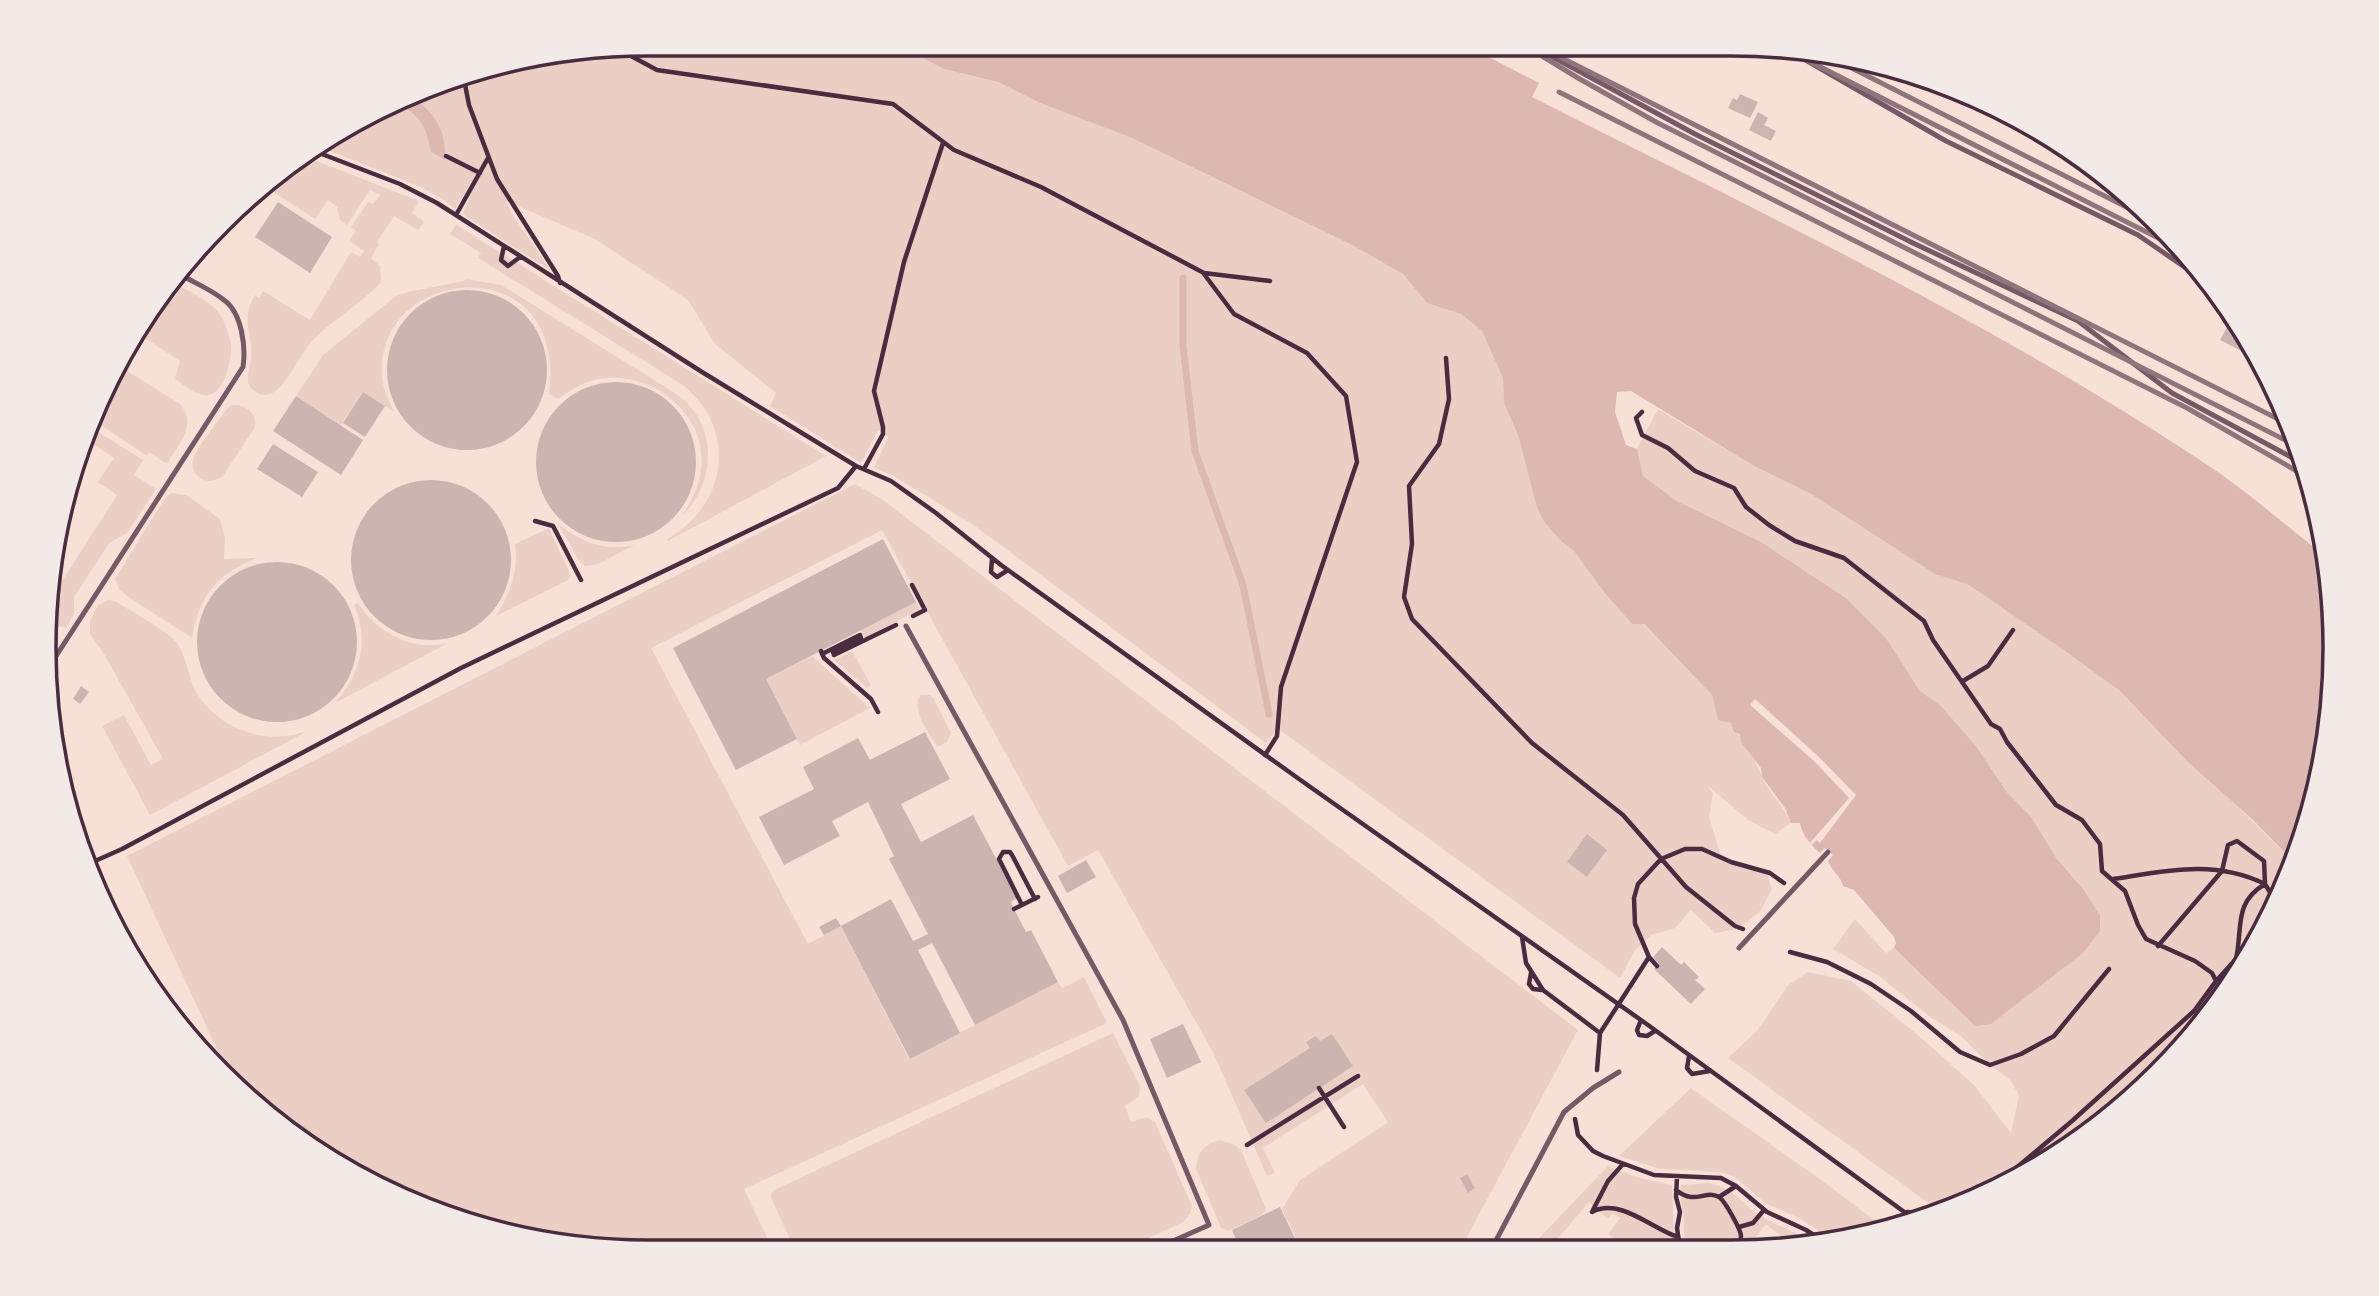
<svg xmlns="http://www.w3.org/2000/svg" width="2379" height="1296" viewBox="0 0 2379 1296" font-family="Arial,sans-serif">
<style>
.green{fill:#ebcfc5}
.water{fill:#dcb8b0}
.pier{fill:#f7e1d7}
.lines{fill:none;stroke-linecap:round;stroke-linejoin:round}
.stream{stroke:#dcb8b0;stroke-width:7}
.building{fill:#ccb4b1}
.path{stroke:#4a2c40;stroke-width:4.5}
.service{stroke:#755966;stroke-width:5}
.rail{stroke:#8f747c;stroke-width:5}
.rim{fill:none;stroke:#4a2c40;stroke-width:3.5}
</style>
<rect width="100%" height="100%" fill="#f7e1d7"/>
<path class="green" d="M648,44H895L944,69L998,82L1040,103L1132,138L1352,245L1403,274L1427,303L1461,314L1482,331L1503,378L1504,403L1518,435L1537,508L1545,523L1574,551L1604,592L1632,624H1643L1712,695L1718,720C1723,721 1729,722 1733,725C1740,732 1759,768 1762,777C1768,792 1784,806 1791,823L1775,834L1748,820L1707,785L1713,793L1709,817L1720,853L1740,867L1767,874L1772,889L1761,910L1738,929L1715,933L1691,910L1675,928L1651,935L1635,950L1620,978L1277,728L1276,732L1266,743L975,526L894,476L874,468L888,437L878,430L861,463L770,406L776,393L715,344L688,300L597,240L506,201L512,214L551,271L462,214L470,198L464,194L455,209L444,200L421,187L320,147L400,105C422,117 426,128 431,152L445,160L413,98L453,76Z
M304,156L419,201L412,213L424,222L418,230L394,216L377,242L379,244L371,258L380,266L381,282C360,305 332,320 311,342C298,356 279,408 256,392C242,383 250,372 251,358C253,333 240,320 255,295L259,298L263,291L310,320L351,252L360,257L364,251L349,241L356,231L351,227L368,202L373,204L380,195L370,190L347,225L340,220L337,207L328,200L315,219L272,191L288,165Z
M456,225L826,456L668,541L667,539C713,513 733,462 708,414C702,402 692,394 683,385L478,258L481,253L450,234Z
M466,279L501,285L672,391C678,395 684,399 689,405C718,437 712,486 683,515C691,500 699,487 701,470C709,412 646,365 591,381C579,384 569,392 558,399L549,394C568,245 374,265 382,376C383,389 389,400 394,412L363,392L341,425L296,396L323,355L396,296L408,292L464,281Z
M173,283C188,291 208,299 219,313C225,321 231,338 231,349C231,362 224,393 208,395C197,397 184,385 175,379L180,361L137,333L132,349L130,347L145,313Z
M126,370L180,404C198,425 178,445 167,464L149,452L147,456L96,422L118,372Z
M232,405C246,404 257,413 255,427L223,476C216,480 209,483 202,479C195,475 191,468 193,460C195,449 219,420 227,409Z
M1658,409L1754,466L1811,494L1935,574L1969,585L2065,651L2120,691L2294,862L2254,950L2185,1047L2067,1150L1941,1212L1728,1058L1757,1031L1788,985L1808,972L1851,981L1918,1035L1975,1086L2011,1133L2019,1095L2010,1080L1990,1065L1962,1037L1929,1016L1879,976L1833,949L1855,919L1886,953L1894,948L1975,1026L2100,915L2084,890L2057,859L2031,817L2006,791L1976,746L1941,706L1920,691L1886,638L1846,598L1761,542L1677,501L1643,476L1637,449Z
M93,429L143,460L134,475L156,489L127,533L109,543L74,597V614L66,628L61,626L55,629L53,607L55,592L117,495L98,482L114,458L88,441Z
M855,484L883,500L1578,1030L1461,1248L1301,1249L1282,1209L1300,1180L1388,1122L1363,1084L1263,1148L1275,1173L1267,1176L1213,1052L1098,850L1068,866L882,530L651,648L808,944L841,926L909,1059L1058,982L1062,988L1084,977L1107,1023L744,1189L773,1250L609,1251L491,1232L346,1171L229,1075L127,856Z
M171,493L186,495L220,519L225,538L224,559L257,558C217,574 199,595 192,638L127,596L119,589L115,579L165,498Z
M558,524C581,542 606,552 635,545L598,564L585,566L578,559Z
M549,528L571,576L568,580L496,616C510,593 519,571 515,544Z
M109,600L115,601C130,611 167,630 177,643C186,656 188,674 194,688C214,727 263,746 304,732V733L150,815L102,726L124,715L151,765L163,759L104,654L90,634V622L98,605Z
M916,602L920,609L865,638L861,630Z
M358,603C377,633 413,652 448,643L335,703C360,673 370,643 354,605Z
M852,651L871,685L867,688L834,660Z
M812,656L870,708L800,745L766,679Z
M921,695H930L934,699L951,733L947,742L937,747C930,734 909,708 921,695Z
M1113,1033L1140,1086L1139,1097L1125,1106L1131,1122L1146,1117L1155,1122L1192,1206L1190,1214L1183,1222L1126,1249L795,1250L772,1200L771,1194L774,1190Z
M1691,1088L1824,1182L1886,1229L1835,1241L1799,1218L1765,1203L1735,1177L1722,1172L1660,1169L1619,1156Z
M1220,1140L1235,1145L1241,1150L1266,1209L1262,1215L1228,1231L1221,1228L1196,1169C1197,1153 1204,1144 1220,1140Z
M1608,1166L1639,1178L1672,1185C1674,1206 1672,1226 1676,1248H1626L1608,1234L1620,1218L1613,1213L1608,1219L1589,1202L1550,1248H1533L1541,1236Z
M1709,1183C1737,1189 1740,1204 1764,1218C1782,1228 1801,1234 1818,1245L1774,1247L1782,1237L1766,1224L1748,1247L1687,1248C1682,1235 1685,1226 1683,1213C1682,1201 1679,1198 1681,1185Z"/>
<path class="water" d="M895,44L1465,45L1539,83L1532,97C1759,212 1991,321 2203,462C2246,490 2285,525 2325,556L2334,608L2330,726L2303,842L2294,862L2253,820L2188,762L2120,691L2065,651L1969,585L1935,574L1811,494L1754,466L1631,391L1617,392L1615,412L1626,445L1637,449L1643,476L1677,501L1761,542L1846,598L1886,638L1920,691L1941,706L1976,746L2006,791L2031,817L2057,859L2084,890L2100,915V931L2083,953L1991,1024L1975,1026L1894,948L1896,943L1894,937L1854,890L1843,886C1841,876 1832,872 1828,861L1833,855L1825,848L1820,853C1811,845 1802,835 1800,823H1791L1785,808L1762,777L1761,768L1741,742L1740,734L1734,732L1731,723L1718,720L1712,695L1644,624H1632L1604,592L1574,551L1561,541L1545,523L1537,508L1518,435L1504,403L1503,378L1482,331L1461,314L1427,303L1403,274L1352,245L1132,138L1040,103L998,82L944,69Z
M413,98C435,112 447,133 445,160L431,152C426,128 422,117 400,105Z"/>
<path class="pier" d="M1755,699L1819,757L1856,795L1820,843L1816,840L1812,845L1810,843L1849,798L1814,761L1750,705Z"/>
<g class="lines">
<path class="stream" d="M1183,278V346L1195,451L1243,585L1269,714"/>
</g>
<path class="building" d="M1740,94L1758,102L1750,118L1728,108L1733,98L1737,100Z
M1758,112L1768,118L1764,125L1776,131L1771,141L1749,130Z
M278,202L332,237L310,273L255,237Z
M387 370a80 80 0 1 1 160 0a80 80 0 1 1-160 0Z
M2233,316L2261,361L2220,340Z
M536 462a80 80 0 1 1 160 0a80 80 0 1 1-160 0Z
M363,392L385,406L365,437L343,423Z
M296,396L363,440L341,475L273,431Z
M273,444L318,472L302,497L257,469Z
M351 560a80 80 0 1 1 160 0a80 80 0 1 1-160 0Z
M883,539L916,602L766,679L797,739L736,770L673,648Z
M197 642a80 80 0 1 1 160 0a80 80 0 1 1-160 0Z
M81,686L89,692L80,704L73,699Z
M925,732L950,779L901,804L921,842L973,815L1017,898L1011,902L1014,909L1026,932L1031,930L1058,982L975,1025L932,943L918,950L960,1033L910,1059L841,926L891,899L913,941L928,934L889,859L894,856L868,802L832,821L840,836L784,865L759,817L814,789L803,767L858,738L870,760Z
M1587,834L1607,850L1587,877L1567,862Z
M1086,860L1096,877L1067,893L1058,876Z
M836,918L841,926L824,935L819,927Z
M1662,947L1681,965L1684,962L1699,977L1695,980L1705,989L1691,1004L1654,969L1659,964L1653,957Z
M1183,1024L1201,1062L1167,1078L1150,1039Z
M1332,1034L1353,1066L1266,1123L1244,1090L1310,1048L1306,1042L1316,1036L1320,1041Z
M1467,1174L1475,1188L1468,1193L1460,1178Z
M1280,1207L1300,1249H1240L1232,1230Z"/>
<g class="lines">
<path class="path" d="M618,49L657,70L893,104L954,150L1041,187L1204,273L1270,281
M463,74L469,105L497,179L558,276L560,283
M314,151L400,184L437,203L702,372L856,466L891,481L936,513L1001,565L1299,779L1648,1025L1918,1222
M446,156L480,173
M456,215L488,158
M504,246L501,260L508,266L520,257
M1204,274L1234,314L1307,353L1346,396L1357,462L1281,687L1277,736L1265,755
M1446,358L1449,399L1439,444L1409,486L1412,544L1404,597L1412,619L1532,743L1623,815L1686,887L1735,926L1743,929
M1642,412L1636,418L1642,435L1668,448L1695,471L1734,488L1746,507L1769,525L1795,541L1844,558L1924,621L1933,640L1991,724L2000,729L2007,742L2056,805L2082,820L2100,844L2102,871L2125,891L2138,925L2146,939L2195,961L2212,973L2216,981
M864,469L883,434V427L874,391L904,262L943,143
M535,521L553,526L581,580
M992,559L991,572L997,577L1008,570
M912,585L925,610L913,616
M821,651L824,658L871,699L878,712
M822,654L860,635L861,638L833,652L834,655L896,625
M1963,681L1988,666L2013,630
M95,861L122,849L461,668L838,488L856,466
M2113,879C2166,871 2214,859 2265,884L2264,861L2237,841L2228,845L2222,871L2158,946
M1022,905L999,859L1003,852H1010L1012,855L1035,899
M1014,909L1038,897
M1522,937L1526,963L1543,990L1600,1033L1597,1070
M1790,952L1827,962L1871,984L1911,1011L1960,1052L1990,1065L2021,1054L2054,1036L2109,969
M2236,959C2243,928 2233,903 2265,884L2276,902
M1657,966L1649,957L1635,924L1634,898L1638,884L1661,859L1685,849H1702L1731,862L1770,873L1784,883
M1531,973L1529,984L1533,989L1542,990
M1641,1020L1637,1030L1639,1035L1647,1036L1655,1031
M1600,1033L1649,957
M1689,1056L1687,1068L1692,1074L1710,1071
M1319,1088L1344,1127
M1575,1119L1578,1135L1593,1151L1603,1156L1654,1175L1721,1178L1736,1186L1767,1212L1806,1230L1826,1243
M1247,1145L1358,1076
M1677,1177L1676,1197L1680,1212L1677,1228L1680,1248
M1996,1185L2072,1121L2194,1011L2216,981L2236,959L2256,947
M1676,1190C1696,1206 1705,1189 1719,1197C1725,1201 1741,1230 1741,1236C1741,1242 1740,1242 1738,1247
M1719,1197L1736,1186
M1593,1210L1608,1181L1623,1164
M1592,1212C1620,1197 1652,1229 1678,1237
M1907,1212L1938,1214
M1739,1227L1753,1223L1764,1210"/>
<path class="service" d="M1540,45L1538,49L1695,134L1913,243L2078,321L2172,393L2304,464
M1783,47L1946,141L2138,235L2215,288
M906,626L1123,1020L1209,1225L1155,1249
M47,670L243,367C246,347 242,313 224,300C212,290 195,283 181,275
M88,872L96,889
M1739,948L1828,852
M1492,1248L1564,1112L1593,1088L1619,1072"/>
<path class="rail" d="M1524,45L1578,78L1656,122L2297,446
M1781,47L2182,250
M1824,54L2156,222
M1560,57L2290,425
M1559,92L2187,408L2309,478"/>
</g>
<path d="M0 0H2379V1296H0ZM648 56H1731A592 592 0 0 1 2323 648V648A592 592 0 0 1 1731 1240H648A592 592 0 0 1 56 648V648A592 592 0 0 1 648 56Z" fill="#f1eae7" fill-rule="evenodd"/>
<path class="rim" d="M648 56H1731A592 592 0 0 1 2323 648V648A592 592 0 0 1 1731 1240H648A592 592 0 0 1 56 648V648A592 592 0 0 1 648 56Z"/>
</svg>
